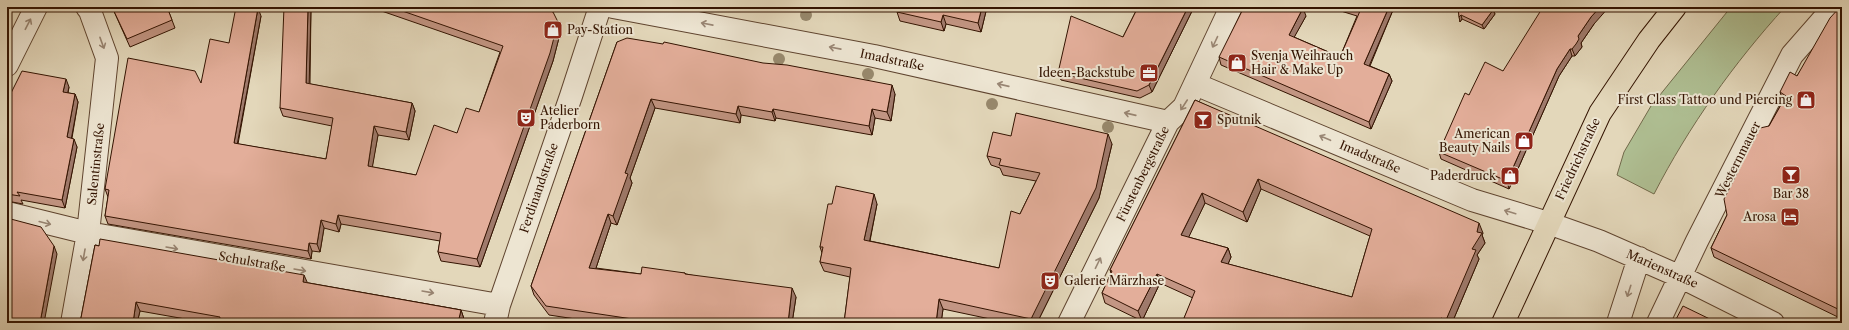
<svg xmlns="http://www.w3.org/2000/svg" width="1849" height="330" viewBox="0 0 1849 330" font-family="'Libre Caslon Text',serif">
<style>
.green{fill:#afbf93;stroke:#71694a}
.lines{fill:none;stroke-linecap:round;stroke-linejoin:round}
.minor-casing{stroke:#5f442f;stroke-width:24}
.major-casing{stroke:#331301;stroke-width:24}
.minor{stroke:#ede5d2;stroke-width:22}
.major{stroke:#e3d7ba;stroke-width:22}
.tree{fill:#97886c}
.wall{fill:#c39684;stroke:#331301;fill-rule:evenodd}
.shaded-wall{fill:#9f7a6c;stroke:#331301}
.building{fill:#e3ae9a;stroke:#331301;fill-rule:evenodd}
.oneway{stroke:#998674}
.labels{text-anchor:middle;stroke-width:4;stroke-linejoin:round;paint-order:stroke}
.poi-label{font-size:12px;fill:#331301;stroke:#ede5d2;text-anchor:start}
.street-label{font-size:12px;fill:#331301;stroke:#ede5d2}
</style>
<rect width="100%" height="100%" fill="#e3d7ba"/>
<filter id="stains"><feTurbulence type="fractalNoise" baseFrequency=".005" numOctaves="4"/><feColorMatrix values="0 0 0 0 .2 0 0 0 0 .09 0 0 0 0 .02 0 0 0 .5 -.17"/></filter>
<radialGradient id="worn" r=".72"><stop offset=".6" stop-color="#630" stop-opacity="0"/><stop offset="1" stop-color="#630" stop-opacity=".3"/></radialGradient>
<path class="green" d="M1731,7H1785C1734,63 1689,126 1654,194L1617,175L1624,152L1651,106Z"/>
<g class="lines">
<g class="minor-casing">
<path id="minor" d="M613,7L874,56L1168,122
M7,65L36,7
M1195,84L1472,200L1548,223L1599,241L1681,277L1773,323
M7,213L88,233L499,305
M72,323L88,233L107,58L90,11L87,7
M495,323L499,305L571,96L600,7
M1069,323L1168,122L1184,107L1231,7
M1618,323L1639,258
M1658,323L1697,241L1792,55L1834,7"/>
</g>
<g class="major-casing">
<path id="major" d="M1503,323L1600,113L1649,40L1675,7"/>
</g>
<use href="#minor" class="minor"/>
<use href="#major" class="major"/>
</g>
<g class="tree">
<circle cx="806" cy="15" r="6"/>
<circle cx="779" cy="59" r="6"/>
<circle cx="868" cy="74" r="6"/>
<circle cx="992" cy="104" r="6"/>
<circle cx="1108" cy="127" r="6"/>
</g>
<path class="wall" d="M112,7H167L175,28L130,47Z
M311,7L310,84L412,103L415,111L409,140L378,135L372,167L416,175L457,133L479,112L500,52L370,7H538L561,30L553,61L480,267L441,261L438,252L440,241L341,224L339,232L324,228L320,252L312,251L311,259L108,224L105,216L108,197L105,189L201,83L229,43L261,16L238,144L326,159L332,126L283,116L280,108Z
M987,7L981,32L946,24L944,31L900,21L897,12Z
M1138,7H1194L1152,92L1140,98L1061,80L1058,73L1123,37Z
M1328,7H1404V11L1393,10L1370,66L1389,74L1392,81L1371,129L1221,65L1219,57L1306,16L1294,37L1340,57L1357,16Z
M1458,7L1493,10L1495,14L1484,29L1462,19L1460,22Z
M1842,7V319L1714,257L1711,248L1727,215L1769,126L1783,101L1780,92L1797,76Z
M1594,24L1581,43L1582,47L1578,52L1575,56H1572L1559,76L1509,189L1441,159L1439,152L1469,95L1503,71Z
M617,42L895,94L891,121L875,118L872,135L776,118L775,121L741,115L740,123L655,108L630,178L632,183L617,225L611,223L596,268L641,274L685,273L686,274L796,297L792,323H602L549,315L534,295L531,286Z
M69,87L68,93L75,94L78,102L72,138L77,147L65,208L21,200L23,204L7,201V101Z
M1195,100L1483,233L1482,235L1485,243L1477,255L1479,259L1452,323H1182L1193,298L1160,283L1142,321L1105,303L1102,293L1111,273L1110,270ZM1261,189L1370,236L1352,297L1228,264L1231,257L1228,248L1188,237L1205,203L1247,222Z
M1011,136L1112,144L1099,198L1037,323H1009L943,309L941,323H844L850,277L824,271L820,262L822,253L820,247L832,204H877L870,241L999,268L1020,214L1036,181L1003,175L1000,168L991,165L987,156Z
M95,245L461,310L464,319L463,323H208L140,311L137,323H80Z"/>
<path class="shaded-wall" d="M308,7H311L309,91L306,83Z
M982,7H987L981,32L978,23Z
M1188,7H1194L1152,92L1149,85Z
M1389,7H1392L1393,10L1367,71L1364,64Z
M1600,7H1609L1594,24L1581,43L1582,47L1575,56L1572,49L1578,36L1591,17Z
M258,8L261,16L236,151L234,143Z
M1303,8L1306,16L1291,43L1289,35Z
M1493,10L1495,14L1484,29L1482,25Z
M943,15L946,24L944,31L941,22Z
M1461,15L1462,19L1460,22L1459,17Z
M558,22L561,30L553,61L480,267L477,259Z
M1570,49L1572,56L1559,76L1509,189L1507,181L1557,69Z
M1389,74L1392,81L1371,129L1369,122Z
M66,79L69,87L66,100L63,92Z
M892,85L895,94L891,121L887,112Z
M75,94L78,102L70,146L67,137Z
M651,99L655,108L630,178L632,183L617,225L613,216L625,173Z
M412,103L415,111L409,140L406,132Z
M738,106L741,115L740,123L736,114Z
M773,109L776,118L775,121L772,112Z
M872,109L875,118L872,135L869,126Z
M374,126L378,135L371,175L368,166Z
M1108,134L1112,144L1099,198L1037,323H1032L1031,319Z
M74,139L77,147L65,208L62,200Z
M1258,179L1261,189L1247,222L1243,212Z
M1202,193L1205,203L1185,245L1181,235Z
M874,194L877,204L868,249L864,240Z
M608,214L611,223L593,277L589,268Z
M338,215L341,224L339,232L336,224Z
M321,220L324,228L320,252L317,244Z
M1479,223L1483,233L1482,235L1485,243L1477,255L1479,259L1452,323H1447L1446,320L1472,249Z
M309,243L312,251L311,259L308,251Z
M54,246L57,254L44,323H40Z
M1228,248L1231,257L1225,271L1221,262Z
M1157,274L1160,283L1142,321L1138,311Z
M304,275L308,284L303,282Z
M792,288L796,297L792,323H788Z
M939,299L943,309L941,323H936Z
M136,302L140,311L137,323H133Z
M461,310L464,319L463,323H458Z
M1441,318L1442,323H1438Z"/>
<path class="building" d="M112,7H167L172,20L127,39Z
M236,7H251L258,8L234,143L326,159L333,118L280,108L284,7H308L306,83L412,103L406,132L374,126L368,166L416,175L434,125L457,133L466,108L479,112L503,46L391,7H538L553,12L558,22L550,53L477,259L438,252L441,233L338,215L336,224L321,220L317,244L309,243L308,251L105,216L109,190L105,189L128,58L195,71L201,83L210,39L229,43Z
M898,7H982L978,23L943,15L941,22L897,12Z
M1138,7H1188L1149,85L1137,91L1058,73L1071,16L1123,37Z
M1244,7H1301L1303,8L1289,35L1340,57L1360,11L1349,7H1389L1364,64L1389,74L1369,122L1219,57Z
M1458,7H1489L1493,10L1482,25L1461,15L1459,17Z
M1543,7H1600L1591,17L1578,36L1579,39L1576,44L1572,49H1570L1557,69L1507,181L1439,152L1465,93L1469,95L1485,62L1503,71Z
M1840,7H1842V311L1711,248L1727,215L1724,199L1760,128L1769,126L1786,96L1780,92L1790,72L1797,76L1830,18Z
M627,38L663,44L664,42L763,63L787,65L892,85L887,112L872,109L869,126L773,109L772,112L738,106L736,114L651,99L625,173L628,174L613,216L608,214L589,268L641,274L642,267L685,273V274L792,288L788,323H659L546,306L531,286L617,42Z
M22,71L66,79L63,92L75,94L67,137L74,139L62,200L17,192L20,196L7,194V101Z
M1195,100L1479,223L1477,232L1482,233L1472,249L1476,250L1446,320L1441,318L1438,323H1182L1195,291L1157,274L1138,311L1102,293L1112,271L1110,270ZM1258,179L1372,229L1352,297L1221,262L1228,248L1181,235L1202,193L1243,212Z
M1016,113L1108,134L1096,188L1031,319L939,299L936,323H844L851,268L820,262L823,247H820L828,204H832L836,186L874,194L864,240L999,268L1011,211L1020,214L1040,173L999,165L1001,159L987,156L993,132L1011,136Z
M7,218L41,227L54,246L40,323H7Z
M100,239L304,275L303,282L461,310L458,323H219L220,317L136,302L133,323H80L95,245L99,246Z
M1683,306L1718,323H1674Z"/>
<defs><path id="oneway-shaft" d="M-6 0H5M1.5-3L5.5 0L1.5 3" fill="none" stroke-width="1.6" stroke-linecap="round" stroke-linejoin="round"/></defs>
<g class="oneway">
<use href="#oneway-shaft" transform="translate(28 24) rotate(-63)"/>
<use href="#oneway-shaft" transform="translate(707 24) rotate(-169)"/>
<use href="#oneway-shaft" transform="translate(1215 42) rotate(115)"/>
<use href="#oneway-shaft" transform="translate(102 43) rotate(70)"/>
<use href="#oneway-shaft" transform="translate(835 48) rotate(-169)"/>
<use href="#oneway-shaft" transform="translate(1003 85) rotate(-167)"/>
<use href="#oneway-shaft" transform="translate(1184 105) rotate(123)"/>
<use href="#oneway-shaft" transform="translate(1130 114) rotate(-167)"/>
<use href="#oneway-shaft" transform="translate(1325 138) rotate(-157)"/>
<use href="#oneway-shaft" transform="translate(1510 212) rotate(-163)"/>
<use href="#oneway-shaft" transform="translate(45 223) rotate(14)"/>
<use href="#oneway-shaft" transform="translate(172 248) rotate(10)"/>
<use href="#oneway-shaft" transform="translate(84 255) rotate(100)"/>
<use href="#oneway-shaft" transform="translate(1098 263) rotate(-64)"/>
<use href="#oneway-shaft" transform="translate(300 270) rotate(10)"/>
<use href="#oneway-shaft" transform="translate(1629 291) rotate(108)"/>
<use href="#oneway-shaft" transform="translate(428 292) rotate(10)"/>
</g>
<defs>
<g id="shop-square" transform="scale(1)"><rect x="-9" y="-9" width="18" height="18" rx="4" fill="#8f2418" stroke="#ede5d2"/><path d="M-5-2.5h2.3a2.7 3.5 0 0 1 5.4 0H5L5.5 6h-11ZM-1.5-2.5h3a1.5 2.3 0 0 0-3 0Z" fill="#fff"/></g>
<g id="office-square" transform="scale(1)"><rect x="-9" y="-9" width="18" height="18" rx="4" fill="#8f2418" stroke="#ede5d2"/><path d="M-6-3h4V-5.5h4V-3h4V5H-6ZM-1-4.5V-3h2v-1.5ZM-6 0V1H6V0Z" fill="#fff"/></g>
<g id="theatre-square" transform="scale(1)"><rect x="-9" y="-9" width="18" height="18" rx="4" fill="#8f2418" stroke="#ede5d2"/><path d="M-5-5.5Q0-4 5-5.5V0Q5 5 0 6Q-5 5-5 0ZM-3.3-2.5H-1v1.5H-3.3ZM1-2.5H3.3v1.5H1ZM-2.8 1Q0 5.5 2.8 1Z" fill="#fff"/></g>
<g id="bar-square" transform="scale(1)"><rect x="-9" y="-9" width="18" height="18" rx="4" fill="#8f2418" stroke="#ede5d2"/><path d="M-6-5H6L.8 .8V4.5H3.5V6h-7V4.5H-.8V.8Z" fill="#fff"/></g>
<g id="hotel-square" transform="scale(1)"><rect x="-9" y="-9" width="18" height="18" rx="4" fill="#8f2418" stroke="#ede5d2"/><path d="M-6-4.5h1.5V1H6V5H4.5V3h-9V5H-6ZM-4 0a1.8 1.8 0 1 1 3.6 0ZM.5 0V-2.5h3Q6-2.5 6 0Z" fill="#fff"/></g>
</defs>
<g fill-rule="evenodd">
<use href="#shop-square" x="553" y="30"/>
<use href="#shop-square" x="1237" y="63"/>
<use href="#office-square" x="1149" y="73"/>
<use href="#shop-square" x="1806" y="100"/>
<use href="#theatre-square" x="526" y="118"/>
<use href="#bar-square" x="1203" y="120"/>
<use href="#shop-square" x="1524" y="141"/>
<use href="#bar-square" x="1791" y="175"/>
<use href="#shop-square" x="1510" y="176"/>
<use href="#hotel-square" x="1790" y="217"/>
<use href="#theatre-square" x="1050" y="281"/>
</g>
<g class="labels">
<g class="poi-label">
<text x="567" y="34">Pay-Station</text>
<text x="1251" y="60">Svenja Weihrauch<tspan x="1251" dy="14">Hair &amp; Make Up</tspan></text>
<text x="1135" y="77" text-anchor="end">Ideen-Backstube</text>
<text x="1792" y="104" text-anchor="end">First Class Tattoo und Piercing</text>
<text x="540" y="115">Atelier<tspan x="540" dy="14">Paderborn</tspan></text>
<text x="1217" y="124">Sputnik</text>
<text x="1510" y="138" text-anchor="end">American<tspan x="1510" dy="14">Beauty Nails</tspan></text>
<text x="1496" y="180" text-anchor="end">Paderdruck</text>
<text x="1791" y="198" text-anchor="middle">Bar 38</text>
<text x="1776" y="221" text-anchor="end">Arosa</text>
<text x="1064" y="285">Galerie Märzhase</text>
</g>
<g class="street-label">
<text transform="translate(892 60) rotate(12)" y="4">Imadstraße</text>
<text transform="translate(1370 157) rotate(23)" y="4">Imadstraße</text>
<text transform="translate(1578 159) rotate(-65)" y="4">Friedrichstraße</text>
<text transform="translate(1738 160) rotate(-63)" y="4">Westernmauer</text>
<text transform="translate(96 164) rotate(-84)" y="4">Salentinstraße</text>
<text transform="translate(1143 174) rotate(-64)" y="4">Fürstenbergstraße</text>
<text transform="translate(539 188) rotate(-71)" y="4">Ferdinandstraße</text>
<text transform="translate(252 262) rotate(10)" y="4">Schulstraße</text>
<text transform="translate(1662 269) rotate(24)" y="4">Marienstraße</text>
</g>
</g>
<rect width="1849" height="330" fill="none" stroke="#e3d7ba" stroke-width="24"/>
<rect x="8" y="8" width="1833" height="314" fill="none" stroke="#331301" stroke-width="2"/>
<rect x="12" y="12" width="1825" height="306" fill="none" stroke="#331301"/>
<rect width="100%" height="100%" filter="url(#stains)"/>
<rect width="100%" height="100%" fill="url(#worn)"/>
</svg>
